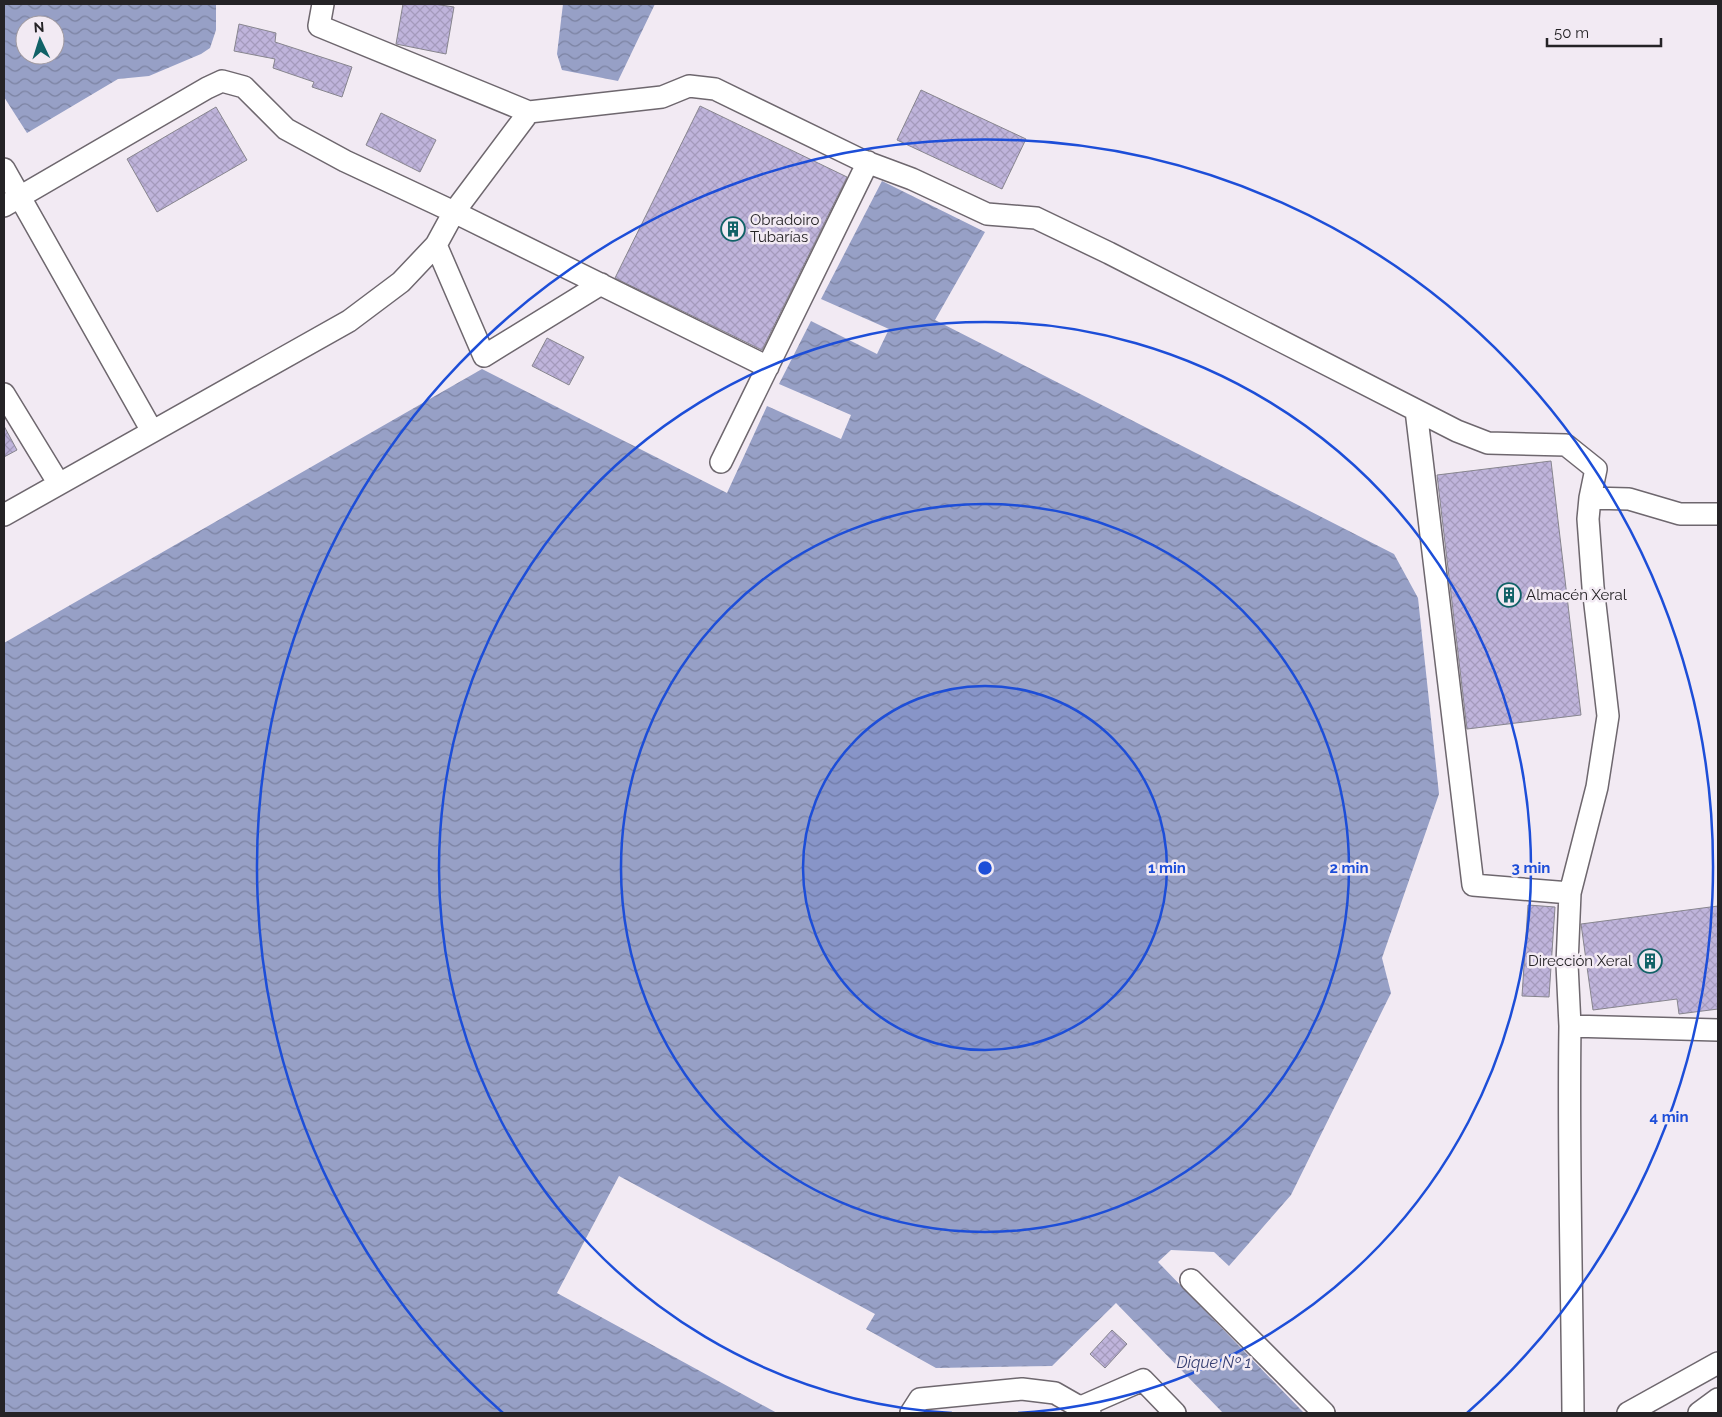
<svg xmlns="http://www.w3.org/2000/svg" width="1722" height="1417" viewBox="0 0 1722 1417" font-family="Raleway,sans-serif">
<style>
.water{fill:url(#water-waves);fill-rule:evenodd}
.building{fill:url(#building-cross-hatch);stroke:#87858e}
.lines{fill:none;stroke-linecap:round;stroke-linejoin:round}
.minor-casing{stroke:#6e676e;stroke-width:24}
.minor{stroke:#fff;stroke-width:21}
.ring{fill:none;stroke:#1d4ed8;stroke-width:2.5}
.labels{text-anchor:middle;stroke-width:5;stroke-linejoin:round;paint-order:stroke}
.poi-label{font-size:15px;fill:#252326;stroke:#f2eaf3;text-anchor:start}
.water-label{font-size:16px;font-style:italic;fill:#363f71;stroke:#f2eaf3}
.centre{fill:#1d4ed8;stroke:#f2eaf3;stroke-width:2.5}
.ring-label{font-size:15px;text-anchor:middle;font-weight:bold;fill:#1d4ed8;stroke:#f2eaf3;stroke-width:5;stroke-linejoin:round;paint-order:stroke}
</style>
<defs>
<pattern id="water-waves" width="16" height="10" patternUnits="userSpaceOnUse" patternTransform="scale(1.25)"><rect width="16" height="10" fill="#97a0c6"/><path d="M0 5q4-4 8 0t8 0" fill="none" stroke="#7b82a1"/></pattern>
<pattern id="building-cross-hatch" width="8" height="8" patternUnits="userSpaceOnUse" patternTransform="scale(1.25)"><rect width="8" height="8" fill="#bfb4db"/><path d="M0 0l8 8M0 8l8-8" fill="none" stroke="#a49abc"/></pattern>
</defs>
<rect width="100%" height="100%" fill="#f2eaf3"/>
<path class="water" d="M4,4H216V30L210,48L201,54L149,76L118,79L27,133L4,97ZM25,25H55V55H25Z
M563,4H655L618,81L562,70L557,54Z
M882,181L985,232L935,320L1394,554L1418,598L1439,794L1382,958L1391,993L1291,1195L1229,1266L1214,1252L1171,1250L1158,1262L1304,1413H1223L1116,1303L1052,1366L936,1368L866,1329L875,1314L619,1176L557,1293L777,1413H4V643L482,369L727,493L767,406L841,439L851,415L779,384L811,321L877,354L889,329L821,299Z"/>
<path class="building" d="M403,4H434L454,7L446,54L396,44Z
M239,24L276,33L275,42L352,67L342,97L312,87L314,82L273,68L275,59L234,51Z
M921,90L1026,139L1002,189L897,140Z
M700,106L847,177L762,350L615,278Z
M216,107L247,160L157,212L127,159Z
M381,113L436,140L420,172L366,145Z
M547,338L584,357L569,385L532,366Z
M4,426L17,450L4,457Z
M1551,461L1581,715L1467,729L1437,475Z
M1528,905L1555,907L1549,997L1522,996Z
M1718,906V1009L1679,1014L1677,999L1593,1010L1581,924Z
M1112,1330L1127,1344L1105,1368L1090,1354Z"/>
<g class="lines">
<g class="minor-casing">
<path id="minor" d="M323,4L319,26L529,112
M4,169L152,431
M4,206L207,88L222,81L244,87L286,129L345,161L454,212L768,367
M436,245L484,356L601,284
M4,394L59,484
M1416,410L1473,885L1570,893
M721,462L868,162
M4,515L349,321L401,282L436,245L454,212L529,112L662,97L689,86L715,89L861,160L912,179L987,214L1036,218L1109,253L1457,431L1488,443L1566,445L1596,469L1590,498
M1570,1026L1567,964L1570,893L1597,787L1608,716L1593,587L1588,519L1590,498L1629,499L1680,514H1718
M1191,1280L1324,1413
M1081,1407L1143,1380L1175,1413
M911,1413L920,1399L1022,1389L1055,1393L1090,1413
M1573,1413C1572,1284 1568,1155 1570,1026L1718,1030
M1628,1413L1718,1363
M1699,1413L1718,1399"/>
</g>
<use href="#minor" class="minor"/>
</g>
<circle cx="985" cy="868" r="182" fill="#1d4ed8" fill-opacity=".12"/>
<g class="ring">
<circle cx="985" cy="868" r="182"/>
<circle cx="985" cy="868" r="364"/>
<path d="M952 1413A546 546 0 1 1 1018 1413"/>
<path d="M503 1413A728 728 0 1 1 1467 1413"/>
</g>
<defs>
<g id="building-ring" transform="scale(1.25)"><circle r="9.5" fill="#f2eaf3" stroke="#116267" stroke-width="1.5"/><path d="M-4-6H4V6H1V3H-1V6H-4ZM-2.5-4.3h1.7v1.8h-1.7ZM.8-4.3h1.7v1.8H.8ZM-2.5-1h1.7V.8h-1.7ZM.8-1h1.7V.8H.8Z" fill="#116267"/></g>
</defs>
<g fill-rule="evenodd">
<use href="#building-ring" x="733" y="229"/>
<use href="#building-ring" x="1509" y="595"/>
<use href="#building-ring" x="1650" y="961"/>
</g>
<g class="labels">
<g class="poi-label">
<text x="750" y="225">Obradoiro<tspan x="750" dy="17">Tubarías</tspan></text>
<text x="1526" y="600">Almacén Xeral</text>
<text x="1632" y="966" text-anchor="end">Dirección Xeral</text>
</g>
<g class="water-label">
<text x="1214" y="1368">Dique Nº 1</text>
</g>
</g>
<circle cx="985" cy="868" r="8" class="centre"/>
<g class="ring-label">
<text x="1167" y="873">1 min</text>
<text x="1349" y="873">2 min</text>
<text x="1531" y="873">3 min</text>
<text x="1669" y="1122">4 min</text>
</g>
<rect width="1722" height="1417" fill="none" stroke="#252326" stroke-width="10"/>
<g transform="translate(40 40) rotate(356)"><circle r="24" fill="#f2eaf3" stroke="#a09aa1"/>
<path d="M0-4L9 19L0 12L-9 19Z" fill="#116267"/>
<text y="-8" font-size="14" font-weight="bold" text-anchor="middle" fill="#252326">N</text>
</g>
<path d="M1547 38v8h114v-8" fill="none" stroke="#252326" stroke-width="2.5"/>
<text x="1554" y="38" font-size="15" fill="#252326" stroke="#f2eaf3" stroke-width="4" paint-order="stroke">50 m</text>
</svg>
